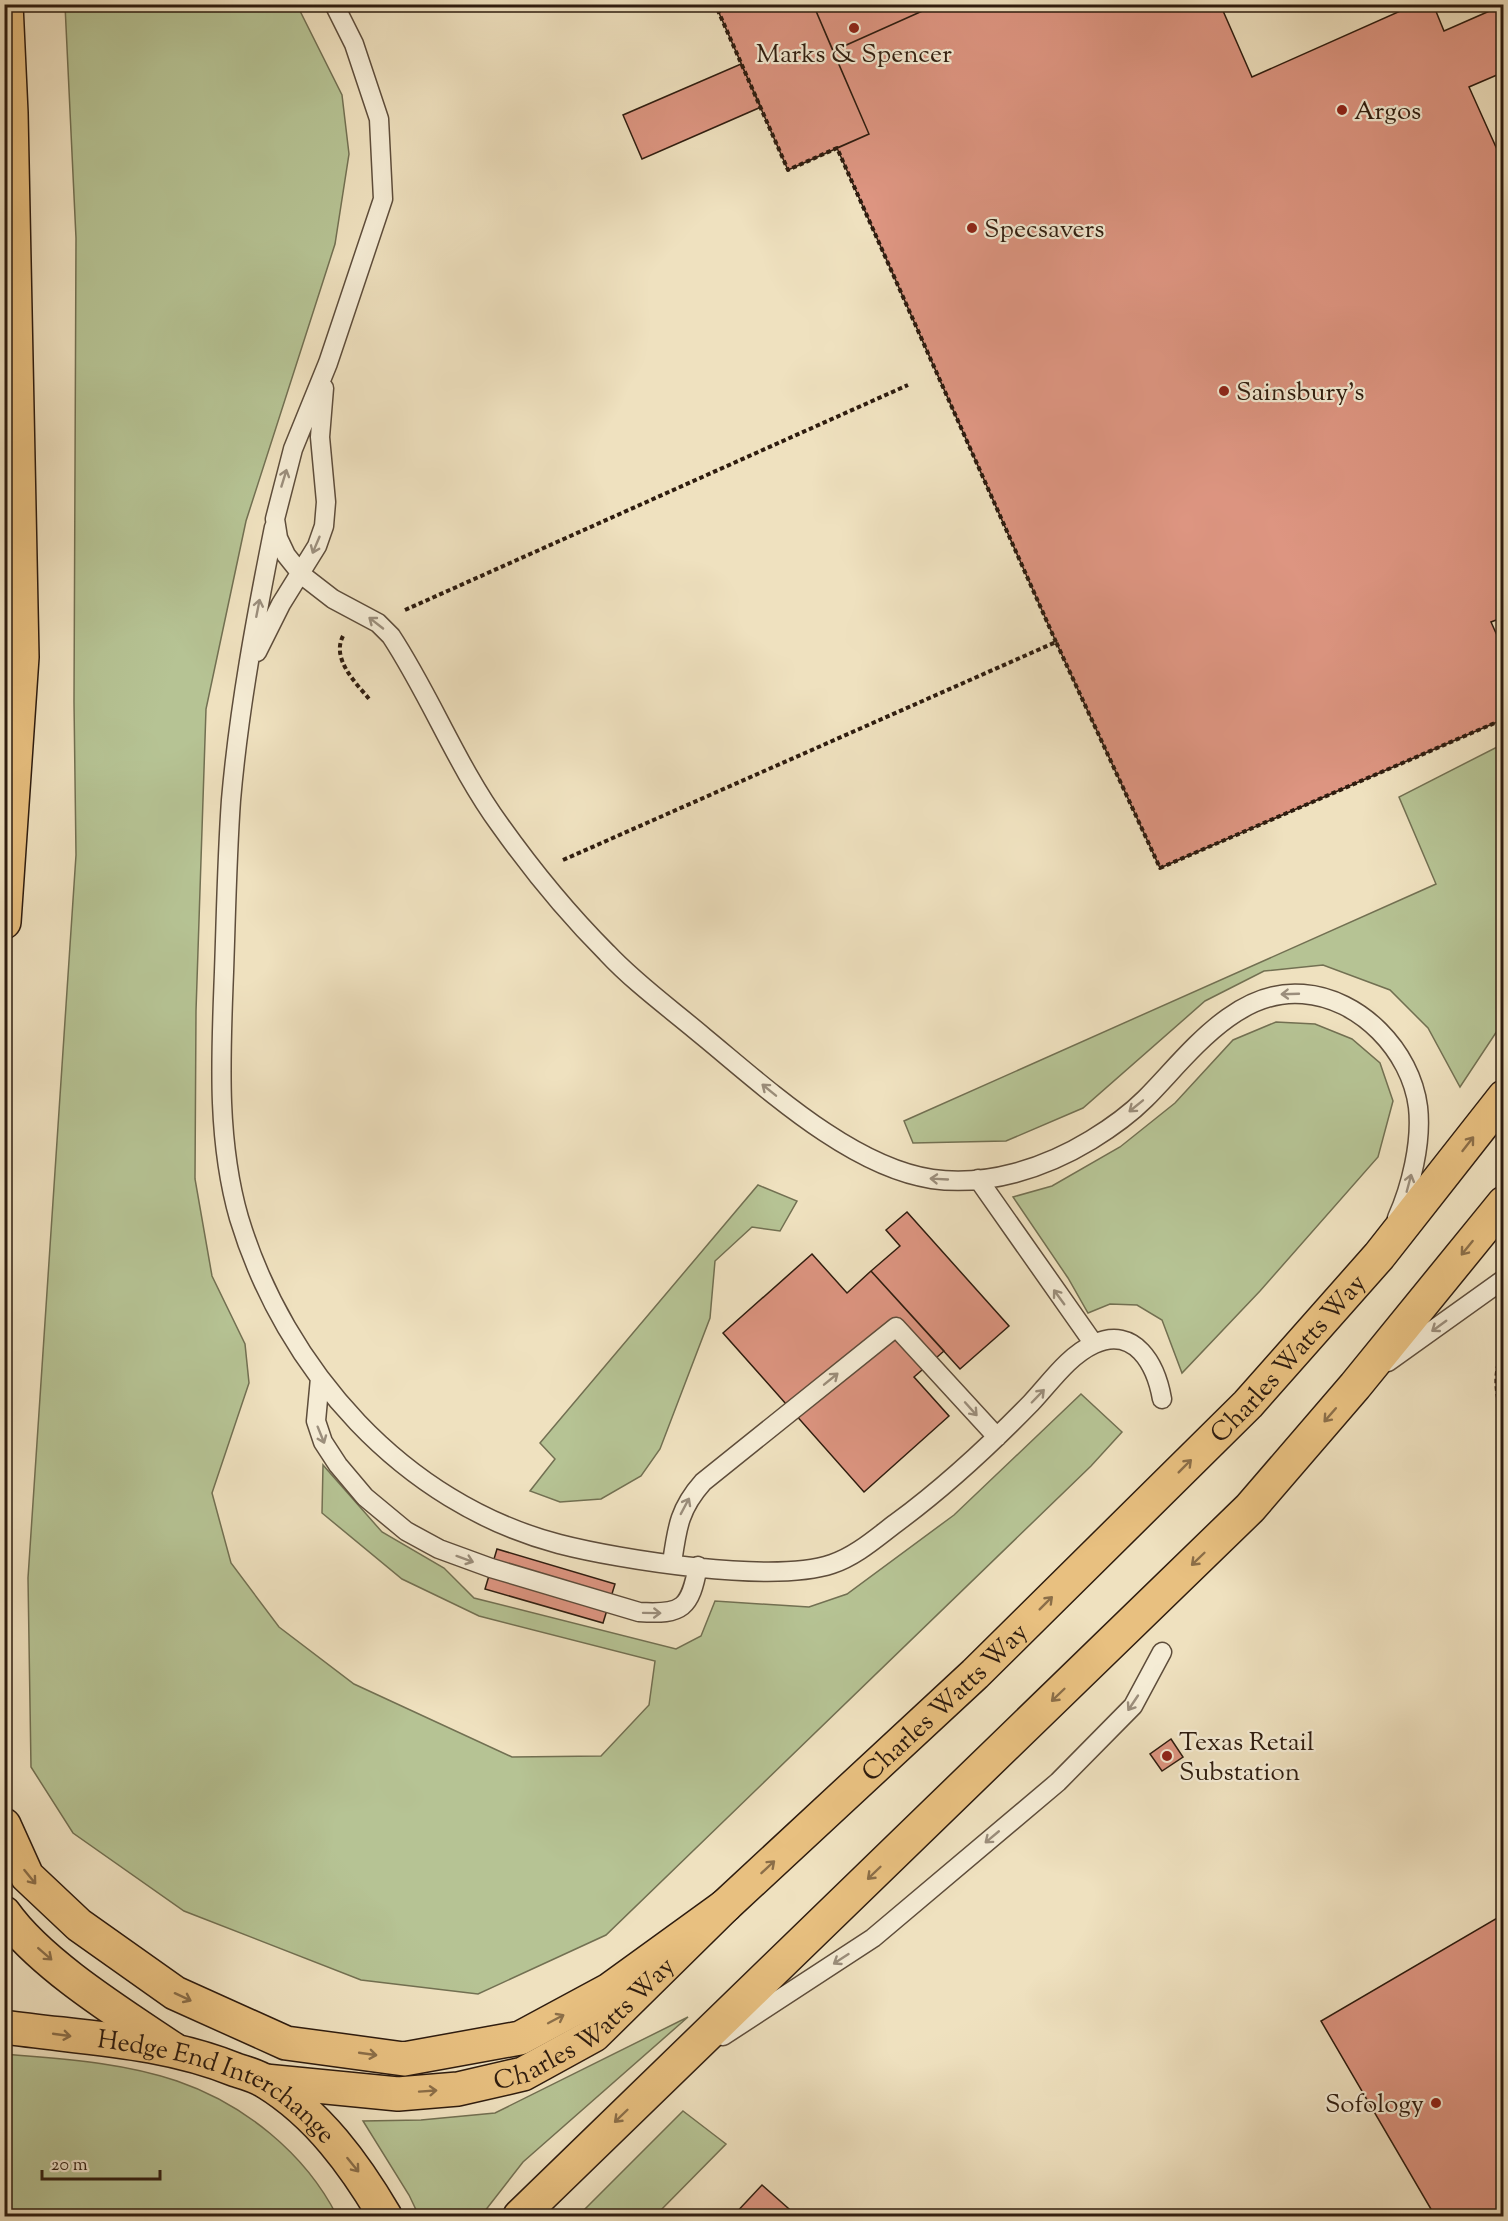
<svg xmlns="http://www.w3.org/2000/svg" width="1508" height="2221" viewBox="0 0 1508 2221" font-family="'Sorts Mill Goudy',serif">
<style>
.green{fill:#b6c394;stroke:#727052;stroke-width:1.5}
.building{fill:#dd9581;stroke:#2e1c0f;stroke-width:1.5}
.lines{fill:none;stroke-linecap:round;stroke-linejoin:round}
.lane-casing{stroke:#5e4d3b;stroke-width:21}
.primary-casing{stroke:#2e1c0f;stroke-width:36}
.highway-casing{stroke:#2e1c0f;stroke-width:36}
.path{stroke:#2e1c0f;stroke-width:4;stroke-dasharray:4.5 3;stroke-linecap:butt}
.lane{stroke:#f5ecd5;stroke-width:18}
.primary{stroke:#e8c080;stroke-width:33}
.highway{stroke:#e8c080;stroke-width:33}
.oneway{stroke:#9b8e7c}
.oneway2{stroke:#8b6e48}
.poi-dot{fill:#8f2418;stroke:#f5ecd5;stroke-width:2}
.labels{text-anchor:middle;stroke-width:4.5;stroke-linejoin:round;paint-order:stroke}
.poi-label{font-size:26px;fill:#2e1c0f;stroke:#f5ecd5;text-anchor:start}
.street-label{font-size:26px;fill:#2e1c0f;stroke:#f5ecd5}
</style>
<rect width="100%" height="100%" fill="#efe1bf"/>
<filter id="stains"><feTurbulence type="fractalNoise" baseFrequency=".00333" numOctaves="4"/><feColorMatrix values="0 0 0 0 .2 0 0 0 0 .09 0 0 0 0 .02 0 0 0 .5 -.17"/></filter>
<radialGradient id="worn" r=".72"><stop offset=".6" stop-color="#630" stop-opacity="0"/><stop offset="1" stop-color="#630" stop-opacity=".3"/></radialGradient>
<path class="green" d="M65,5H297L342,95L349,154L335,244L246,521L206,709L196,1011L195,1179L212,1276L245,1344L249,1383L212,1493L231,1563L279,1627L354,1684L512,1757L601,1756L649,1705L655,1661L479,1616L402,1579L322,1513L323,1465L382,1532L444,1568L474,1598L676,1649L701,1636L715,1601L809,1607L847,1594L954,1515L1081,1394L1122,1432L1091,1466L606,1935L478,1994L361,1980L184,1911L73,1833L31,1767L28,1578L76,855L74,702L76,238Z
M1503,744V1022L1460,1087L1428,1028L1390,990L1323,965L1264,971L1205,1001L1083,1108L1006,1141L913,1143L904,1121L1436,884L1399,797Z
M1276,1022L1315,1024L1352,1039L1380,1063L1393,1101L1378,1157L1260,1291L1182,1373L1162,1320L1137,1305L1110,1304L1088,1313L1068,1278L1013,1197L1052,1186L1120,1147L1175,1103L1233,1040Z
M758,1185L797,1201L780,1231L752,1227L715,1261L710,1318L660,1449L641,1476L601,1499L560,1502L530,1491L555,1459L540,1443Z
M688,2017L523,2162L481,2216H419L409,2195L363,2121L421,2120L495,2113Z
M4,2054C62,2059 122,2062 177,2081C244,2104 305,2153 337,2216H5Z
M683,2111L726,2144L655,2216H578Z"/>
<path class="building" d="M719,4H813L869,134L788,170L716,6Z
M813,4H938L833,51Z
M938,4H1220L1252,77L1416,4H1433L1444,31L1501,6L1504,72L1469,87L1504,165V617L1491,622L1504,651V719L1160,868L1056,642L837,148L869,134L833,51Z
M741,64L761,107L642,159L623,115Z
M907,1212L1009,1326L960,1369L871,1271L900,1246L886,1230Z
M812,1254L847,1293L871,1271L944,1351L914,1377L949,1416L864,1492L723,1333Z
M497,1549L615,1584L603,1623L485,1589Z
M1171,1739L1183,1757L1162,1771L1150,1754Z
M1504,1914V2216H1435L1321,2021Z
M762,2185L797,2216H733Z"/>
<g class="lines">
<g class="lane-casing">
<path id="lane" d="M334,4L354,44L379,119L383,199L328,363L293,449L275,519L278,538L286,555L302,575L333,599L378,623L391,636C431,697 457,766 500,825C532,870 568,914 607,953C636,984 671,1009 704,1037C766,1088 851,1167 932,1179C987,1187 1045,1168 1091,1140C1109,1129 1130,1114 1145,1099C1187,1057 1235,988 1303,994C1360,998 1411,1051 1418,1107C1422,1142 1411,1187 1397,1218
M274,527C256,617 239,708 231,800C227,857 226,915 224,972C221,1053 216,1138 239,1218C285,1370 403,1503 559,1544C621,1560 773,1584 832,1564C856,1556 876,1538 896,1523C945,1487 989,1446 1031,1403C1050,1383 1068,1356 1094,1344C1135,1325 1156,1365 1162,1399
M257,652L281,604L317,546L324,526L326,502L320,437L324,388
M978,1179L1094,1344
M1388,1362L1504,1279
M320,1378L316,1421L323,1442L338,1465L365,1497L406,1531L439,1549L491,1568L639,1612C683,1615 690,1608 698,1566
M672,1563C677,1528 679,1509 703,1482L896,1327L997,1437
M723,2036L873,1938L1058,1782L1133,1706L1162,1652"/>
</g>
<g class="primary-casing">
<g id="primary">
<path id="s1" d="M4,2027C82,2038 163,2040 236,2070C246,2073 257,2076 266,2082C318,2114 355,2165 385,2216"/>
<path id="s2" d="M265,2081L398,2094L458,2089L523,2074L594,2035L725,1906L975,1674L1248,1404L1379,1256L1504,1097"/>
<path d="M520,2216L1250,1508L1355,1386L1504,1203"/>
</g>
</g>
<g class="highway-casing">
<path id="highway" d="M4,922L22,657L11,113L6,4
M4,1825L27,1876L79,1925L175,1993L286,2043L404,2059L520,2038L609,1990L725,1906
M4,1913C40,1964 121,2014 173,2049"/>
</g>
<path class="path" d="M719,4L716,6L788,170L837,148L1056,642
M405,610L908,385
M343,636C331,659 356,683 370,700
M563,860L1056,642L1160,868L1504,719
M1504,1350C1492,1371 1496,1398 1504,1420"/>
<use href="#lane" class="lane"/>
<use href="#primary" class="primary"/>
<use href="#highway" class="highway"/>
</g>
<defs><path id="oneway-shaft" d="M-6 0H5M1.5-3L5.5 0L1.5 3" fill="none" stroke-width="1.6" stroke-linecap="round" stroke-linejoin="round" transform="scale(1.5)"/></defs>
<g class="oneway">
<use href="#oneway-shaft" transform="translate(284 478) rotate(-73)"/>
<use href="#oneway-shaft" transform="translate(316 545) rotate(113)"/>
<use href="#oneway-shaft" transform="translate(258 608) rotate(-79)"/>
<use href="#oneway-shaft" transform="translate(376 623) rotate(-142)"/>
<use href="#oneway-shaft" transform="translate(1290 994) rotate(178)"/>
<use href="#oneway-shaft" transform="translate(769 1090) rotate(-141)"/>
<use href="#oneway-shaft" transform="translate(1136 1106) rotate(141)"/>
<use href="#oneway-shaft" transform="translate(939 1179) rotate(-177)"/>
<use href="#oneway-shaft" transform="translate(1409 1183) rotate(-75)"/>
<use href="#oneway-shaft" transform="translate(1059 1297) rotate(-126)"/>
<use href="#oneway-shaft" transform="translate(1439 1326) rotate(144)"/>
<use href="#oneway-shaft" transform="translate(831 1379) rotate(-39)"/>
<use href="#oneway-shaft" transform="translate(1038 1396) rotate(-46)"/>
<use href="#oneway-shaft" transform="translate(971 1409) rotate(48)"/>
<use href="#oneway-shaft" transform="translate(321 1435) rotate(68)"/>
<use href="#oneway-shaft" transform="translate(685 1506) rotate(-62)"/>
<use href="#oneway-shaft" transform="translate(465 1559) rotate(20)"/>
<use href="#oneway-shaft" transform="translate(652 1613) rotate(1)"/>
<use href="#oneway-shaft" transform="translate(1133 1703) rotate(124)"/>
<use href="#oneway-shaft" transform="translate(992 1837) rotate(140)"/>
<use href="#oneway-shaft" transform="translate(841 1959) rotate(147)"/>
</g>
<g class="oneway2">
<use href="#oneway-shaft" transform="translate(1468 1144) rotate(-52)"/>
<use href="#oneway-shaft" transform="translate(1467 1248) rotate(129)"/>
<use href="#oneway-shaft" transform="translate(1330 1415) rotate(131)"/>
<use href="#oneway-shaft" transform="translate(1185 1466) rotate(-45)"/>
<use href="#oneway-shaft" transform="translate(1198 1559) rotate(136)"/>
<use href="#oneway-shaft" transform="translate(1046 1603) rotate(-45)"/>
<use href="#oneway-shaft" transform="translate(1058 1695) rotate(136)"/>
<use href="#oneway-shaft" transform="translate(768 1867) rotate(-43)"/>
<use href="#oneway-shaft" transform="translate(874 1873) rotate(136)"/>
<use href="#oneway-shaft" transform="translate(30 1877) rotate(51)"/>
<use href="#oneway-shaft" transform="translate(45 1954) rotate(41)"/>
<use href="#oneway-shaft" transform="translate(183 1997) rotate(25)"/>
<use href="#oneway-shaft" transform="translate(556 2019) rotate(-28)"/>
<use href="#oneway-shaft" transform="translate(62 2035) rotate(8)"/>
<use href="#oneway-shaft" transform="translate(368 2054) rotate(8)"/>
<use href="#oneway-shaft" transform="translate(428 2091) rotate(-4)"/>
<use href="#oneway-shaft" transform="translate(621 2116) rotate(136)"/>
<use href="#oneway-shaft" transform="translate(353 2165) rotate(51)"/>
</g>
<g class="poi-dot">
<circle cx="854" cy="28" r="6"/>
<circle cx="1342" cy="110" r="6"/>
<circle cx="972" cy="228" r="6"/>
<circle cx="1224" cy="391" r="6"/>
<circle cx="1167" cy="1756" r="6"/>
<circle cx="1436" cy="2103" r="6"/>
</g>
<g class="labels">
<g class="poi-label">
<text x="854" y="62" text-anchor="middle">Marks &amp; Spencer</text>
<text x="1354" y="119">Argos</text>
<text x="984" y="237">Specsavers</text>
<text x="1236" y="400">Sainsbury's</text>
<text x="1179" y="1750">Texas Retail<tspan x="1179" dy="30">Substation</tspan></text>
<text x="1424" y="2112" text-anchor="end">Sofology</text>
</g>
<g class="street-label">
<text dy="9" stroke="none"><textPath href="#s2" startOffset="1311">Charles Watts Way</textPath></text>
<text dy="9" stroke="none"><textPath href="#s2" startOffset="825">Charles Watts Way</textPath></text>
<text dy="9" stroke="none"><textPath href="#s2" startOffset="339">Charles Watts Way</textPath></text>
<text dy="9" stroke="none"><textPath href="#s1" startOffset="225">Hedge End Interchange</textPath></text>
</g>
</g>
<rect width="1508" height="2221" fill="none" stroke="#efe1bf" stroke-width="24"/>
<rect x="6" y="6" width="1496" height="2209" fill="none" stroke="#2e1c0f" stroke-width="3"/>
<rect x="12" y="12" width="1484" height="2197" fill="none" stroke="#2e1c0f" stroke-width="1.5"/>
<path d="M42 2170v9h118v-9" fill="none" stroke="#2e1c0f" stroke-width="3"/>
<text x="51" y="2170" font-size="18" fill="#2e1c0f" stroke="#f5ecd5" stroke-width="4.5" paint-order="stroke">20 m</text>
<rect width="100%" height="100%" filter="url(#stains)"/>
<rect width="100%" height="100%" fill="url(#worn)"/>
</svg>
